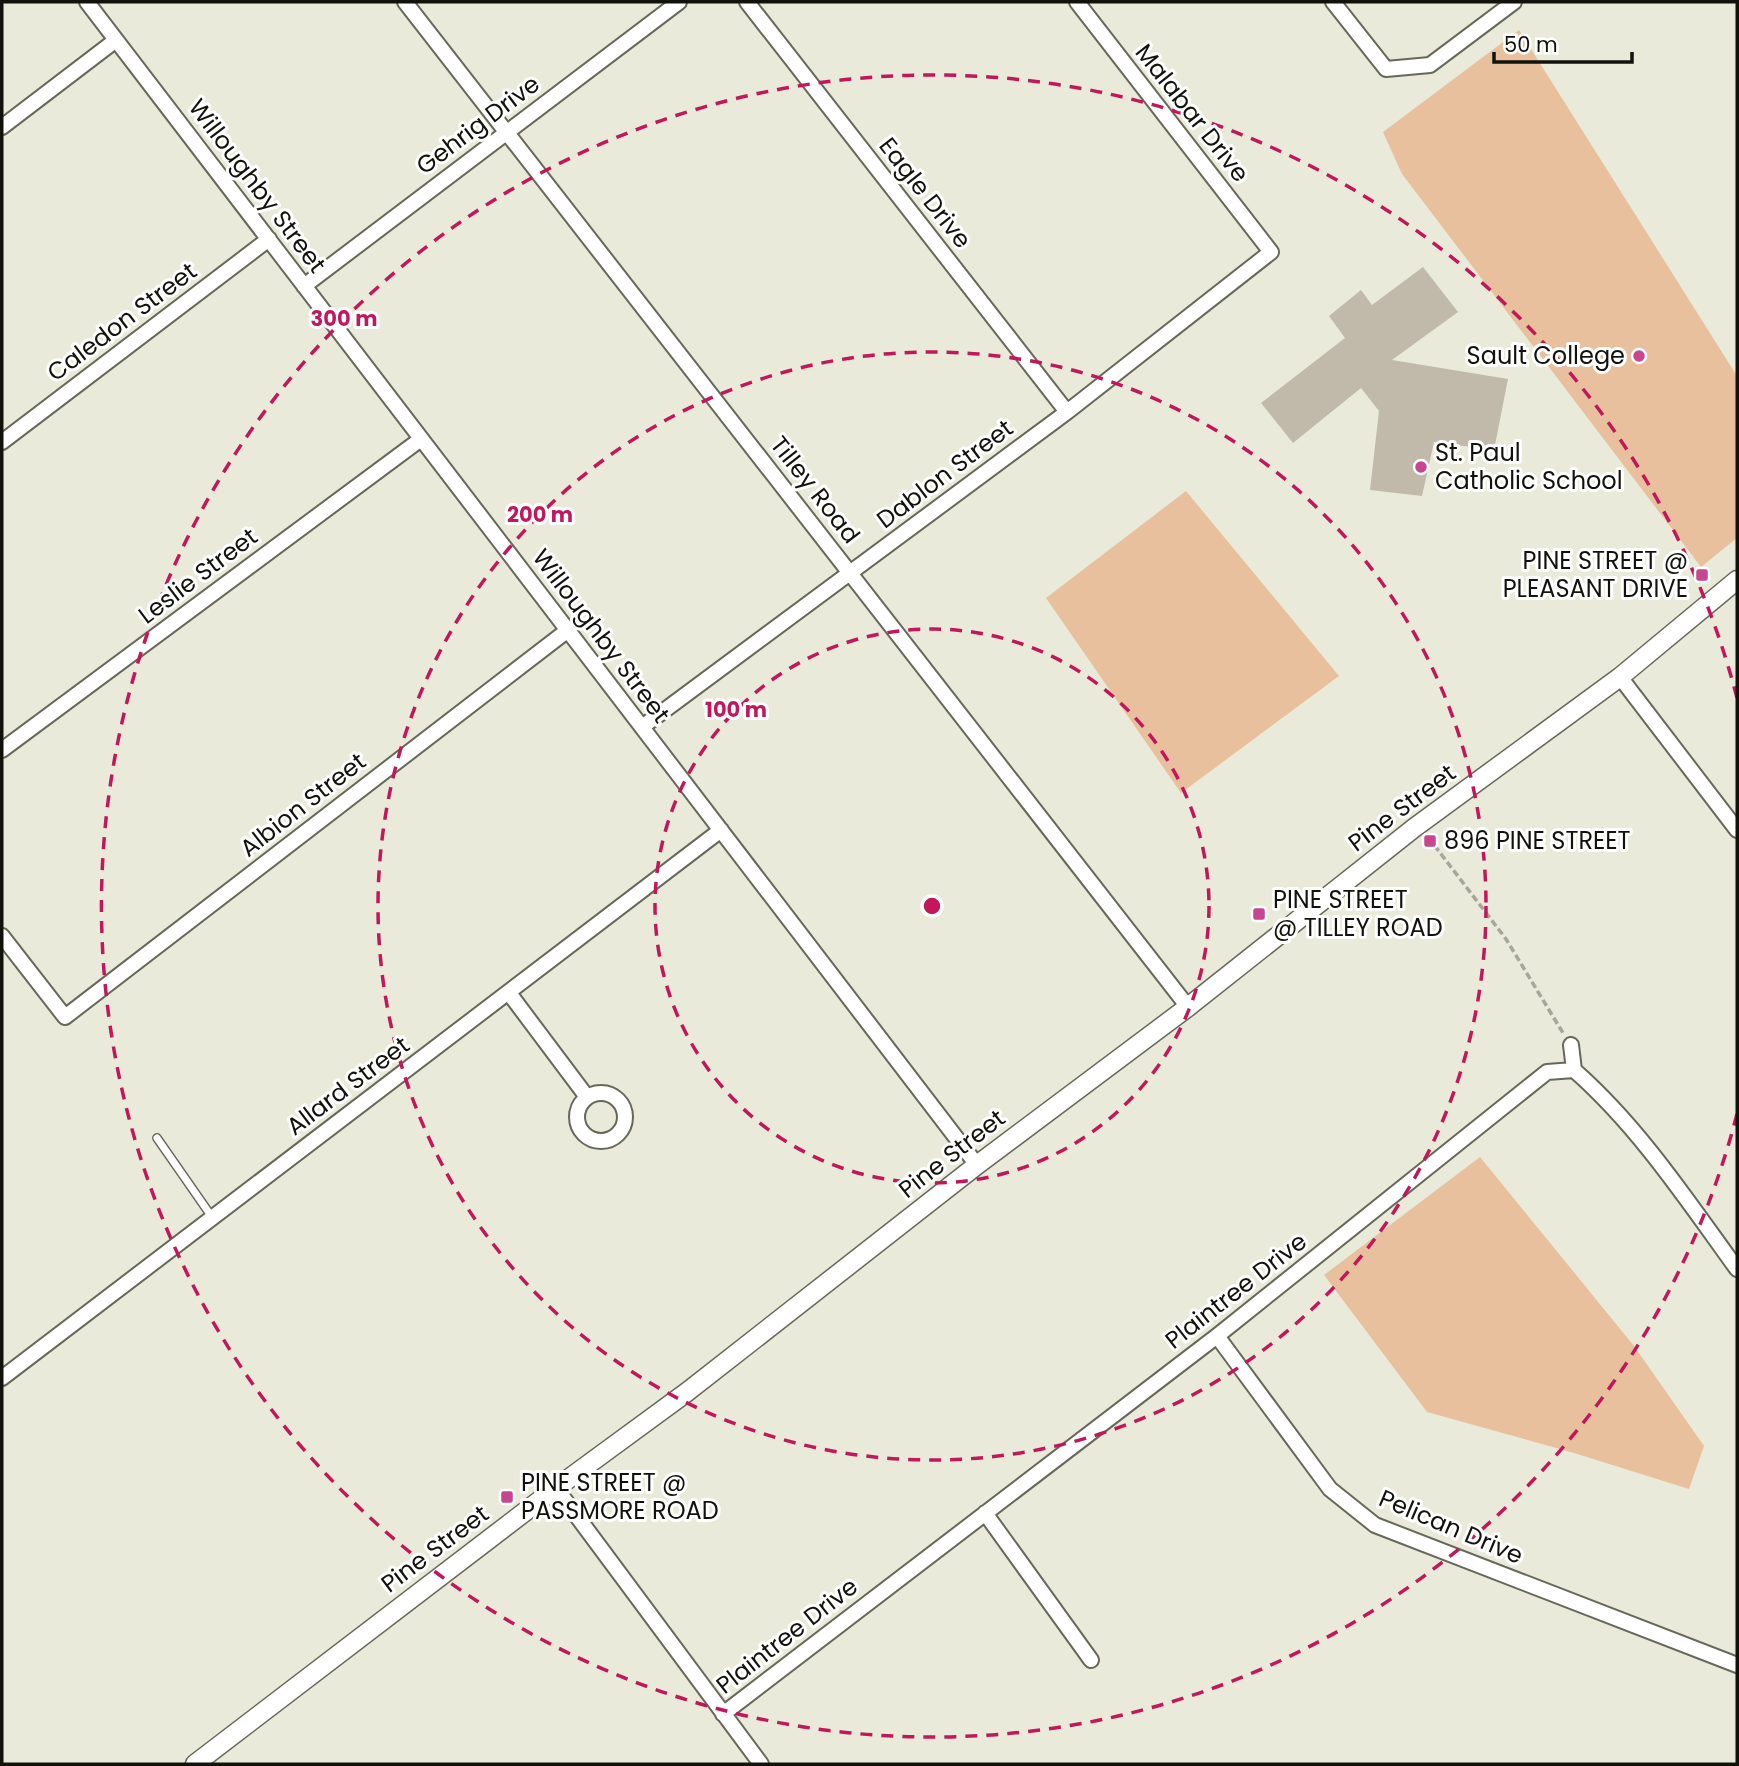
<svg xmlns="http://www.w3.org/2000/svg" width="1739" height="1766" viewBox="0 0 1739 1766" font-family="Poppins,sans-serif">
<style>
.green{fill:#e8c09e}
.building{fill:#c1baaa}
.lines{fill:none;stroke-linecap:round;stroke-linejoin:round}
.service-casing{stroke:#676859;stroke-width:10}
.minor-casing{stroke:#676859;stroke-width:18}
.tertiary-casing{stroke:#676859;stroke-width:21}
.path{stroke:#a6a79a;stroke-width:3.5;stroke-dasharray:7 3.5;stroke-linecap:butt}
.service{stroke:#fff;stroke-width:7}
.minor{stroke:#fff;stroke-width:14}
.tertiary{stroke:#fff;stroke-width:18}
.ring{fill:none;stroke:#c2185b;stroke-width:3.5;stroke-dasharray:12 9}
.poi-dot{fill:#c64690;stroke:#fff;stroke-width:2.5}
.labels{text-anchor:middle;stroke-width:6;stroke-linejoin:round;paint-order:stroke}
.street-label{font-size:24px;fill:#11120c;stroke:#fff}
.poi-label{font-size:24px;fill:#11120c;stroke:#fff;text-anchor:start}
.centre{fill:#c2185b;stroke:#fff;stroke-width:3.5}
.ring-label{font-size:21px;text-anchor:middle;font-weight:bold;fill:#c2185b;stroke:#fff;stroke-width:6;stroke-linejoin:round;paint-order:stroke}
</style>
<rect width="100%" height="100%" fill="#e9ead9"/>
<path class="green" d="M1519,30L1737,376V538L1701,567L1402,174L1383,132Z
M1186,491L1339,676L1181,793L1046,598Z
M1480,1157L1634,1346L1704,1446L1689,1489L1574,1453L1427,1412L1324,1275Z"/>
<path class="building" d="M1423,267L1458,312L1392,360L1508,379L1494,450L1434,442L1422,496L1370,490L1379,411L1361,388L1293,443L1261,403L1345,338L1329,316L1361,290L1372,305Z"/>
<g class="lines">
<g class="service-casing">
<path id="service" d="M157,1138L212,1217"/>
</g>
<g class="minor-casing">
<path id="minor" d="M87,2L977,1165
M405,2L1188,1007
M747,2L1067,412
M1333,2L1386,69L1430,65L1514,2
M2,127L116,40
M304,286L679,2
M2,442L269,239
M1620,677L1737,830
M642,727L1067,412L1271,252L1077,2
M2,750L421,439
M2,936L65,1017L568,630
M509,993L587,1097
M1571,1045L1574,1070
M577 1117a24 24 0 1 1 48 0a24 24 0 1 1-48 0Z
M1217,1336L1330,1489L1375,1525L1737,1665
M2,1378L721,830
M556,1488L761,1764
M985,1513L1091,1660
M723,1714L1217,1336L1547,1072L1574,1070C1638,1126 1687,1200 1737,1269"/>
</g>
<g class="tertiary-casing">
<path id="tertiary" d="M195,1764L556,1488L687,1392L977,1165L1188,1007L1414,828L1620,677L1737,580"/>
</g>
<path class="path" d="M1428,837L1506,939L1563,1033"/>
<use href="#service" class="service"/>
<use href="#minor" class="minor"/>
<use href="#tertiary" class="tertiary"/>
</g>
<g class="ring">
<circle cx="932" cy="906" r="277"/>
<circle cx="932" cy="906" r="554"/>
<path d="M1737 1114A831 831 0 1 1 1737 698"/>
</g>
<g class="poi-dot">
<circle cx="1639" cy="356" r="7"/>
<circle cx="1421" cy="467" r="7"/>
<rect x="1695" y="568" width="14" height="14" rx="3.5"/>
<rect x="1423" y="834" width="14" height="14" rx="3.5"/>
<rect x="1252" y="907" width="14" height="14" rx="3.5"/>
<rect x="500" y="1490" width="14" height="14" rx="3.5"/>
</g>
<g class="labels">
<g class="street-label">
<text transform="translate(1192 113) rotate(52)" y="8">Malabar Drive</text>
<text transform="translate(478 125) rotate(-37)" y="8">Gehrig Drive</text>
<text transform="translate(257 186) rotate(53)" y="8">Willoughby Street</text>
<text transform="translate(925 193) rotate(52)" y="8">Eagle Drive</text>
<text transform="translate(122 322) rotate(-37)" y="8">Caledon Street</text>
<text transform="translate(945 474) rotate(-37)" y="8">Dablon Street</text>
<text transform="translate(815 490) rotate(52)" y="8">Tilley Road</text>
<text transform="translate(198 576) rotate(-37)" y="8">Leslie Street</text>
<text transform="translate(601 636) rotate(53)" y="8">Willoughby Street</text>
<text transform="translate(303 805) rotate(-38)" y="8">Albion Street</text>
<text transform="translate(1402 808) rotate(-37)" y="8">Pine Street</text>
<text transform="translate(348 1086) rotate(-37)" y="8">Allard Street</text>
<text transform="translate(952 1154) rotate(-38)" y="8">Pine Street</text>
<text transform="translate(1236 1291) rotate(-38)" y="8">Plaintree Drive</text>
<text transform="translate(1451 1527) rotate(23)" y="8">Pelican Drive</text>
<text transform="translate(435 1549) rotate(-37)" y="8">Pine Street</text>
<text transform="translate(787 1636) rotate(-38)" y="8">Plaintree Drive</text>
</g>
<g class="poi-label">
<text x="1625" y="364" text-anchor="end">Sault College</text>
<text x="1435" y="461">St. Paul<tspan x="1435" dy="28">Catholic School</tspan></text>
<text x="1688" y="569" text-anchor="end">PINE STREET @<tspan x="1688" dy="28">PLEASANT DRIVE</tspan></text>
<text x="1444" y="849">896 PINE STREET</text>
<text x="1273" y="908">PINE STREET<tspan x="1273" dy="28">@ TILLEY ROAD</tspan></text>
<text x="521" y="1491">PINE STREET @<tspan x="521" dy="28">PASSMORE ROAD</tspan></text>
</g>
</g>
<circle cx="932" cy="906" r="10" class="centre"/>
<g class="ring-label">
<text x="344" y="326">300 m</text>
<text x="540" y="522">200 m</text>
<text x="736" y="717">100 m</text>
</g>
<rect width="1739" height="1766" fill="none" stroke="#11120c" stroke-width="7"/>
<path d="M1494 52v10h138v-10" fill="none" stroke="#11120c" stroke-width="3.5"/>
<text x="1504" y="52" font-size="21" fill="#11120c" stroke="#ffffff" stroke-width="5" paint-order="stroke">50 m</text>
</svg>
